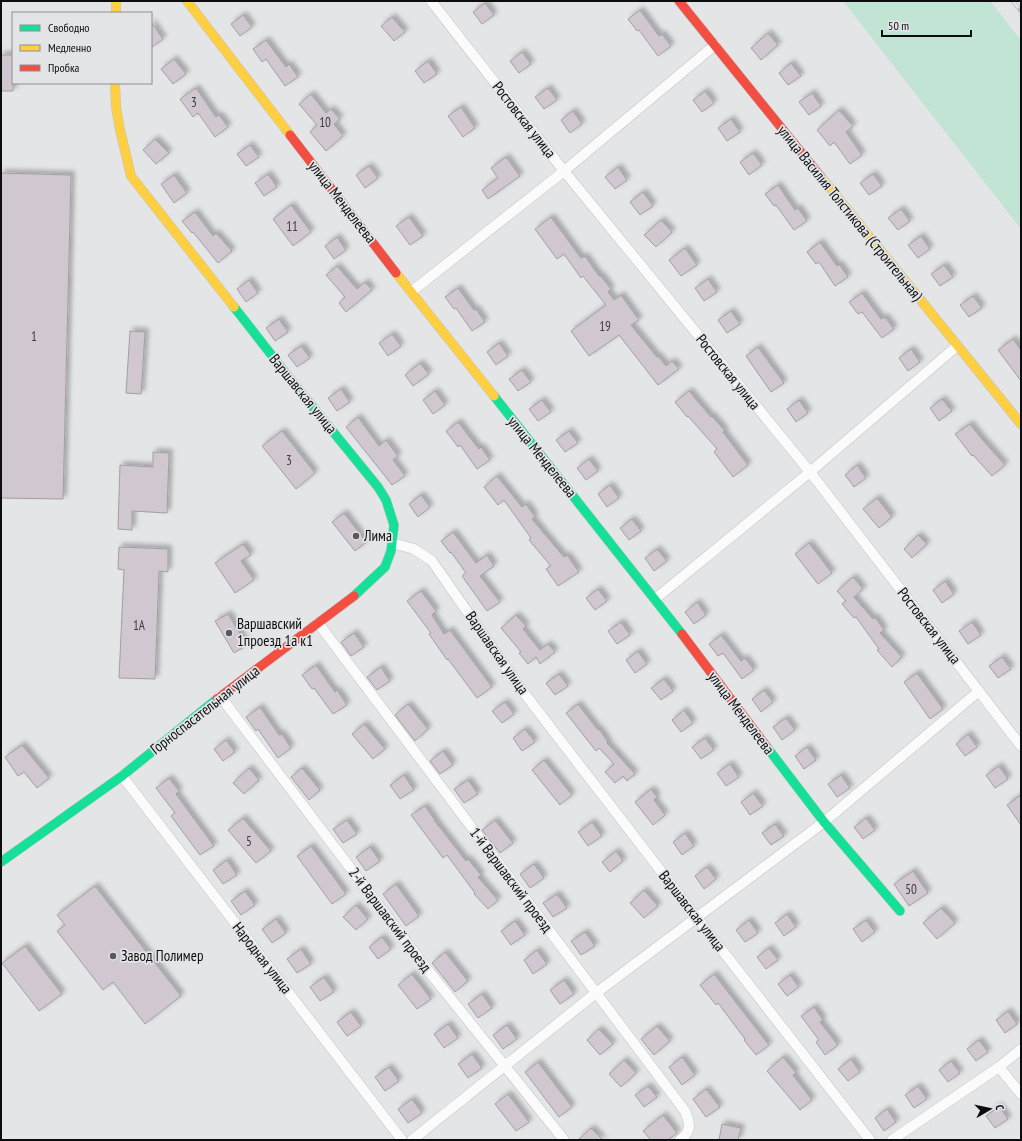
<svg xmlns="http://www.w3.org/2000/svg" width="1022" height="1141" viewBox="0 0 1022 1141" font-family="'PT Sans Narrow',sans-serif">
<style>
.green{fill:#c1e4d4}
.building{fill:#d0c7d1;stroke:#a0a0a1;filter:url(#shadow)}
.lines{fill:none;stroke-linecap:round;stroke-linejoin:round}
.street-casing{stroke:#c3c3c4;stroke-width:11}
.fast-casing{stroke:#c3c3c4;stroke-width:10}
.slow-casing{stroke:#c3c3c4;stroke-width:10}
.jam-casing{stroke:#c3c3c4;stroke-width:10}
.street{stroke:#fbfbfb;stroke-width:10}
.fast{stroke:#16e098;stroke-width:9}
.slow{stroke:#ffcf43;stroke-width:9}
.jam{stroke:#f24e42;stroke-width:9}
.rail-casing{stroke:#bcbcbd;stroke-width:4.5}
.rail{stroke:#e3e4e8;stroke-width:3;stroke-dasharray:9;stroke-linecap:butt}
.poi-dot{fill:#58595a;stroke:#e3e4e8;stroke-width:1.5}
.labels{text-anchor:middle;stroke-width:3.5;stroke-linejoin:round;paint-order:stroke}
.number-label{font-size:13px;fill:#3d3c3f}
.street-label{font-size:15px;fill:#0c0d0e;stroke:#e3e4e8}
.poi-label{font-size:15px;fill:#0c0d0e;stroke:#e3e4e8;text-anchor:start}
</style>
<defs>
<filter id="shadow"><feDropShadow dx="3.5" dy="-3.5" stdDeviation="2" flood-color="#0004"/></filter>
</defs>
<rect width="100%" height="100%" fill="#e4e5e7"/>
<path class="green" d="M843,1H990L1021,40V229Z"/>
<path class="building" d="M485,3L494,15L482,24L473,12Z
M640,10L659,36L662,34L671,46L658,56L639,30L637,31L628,19Z
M243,15L252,27L240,36L231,24Z
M392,17L405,32L394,41L381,26Z
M151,22L163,39L151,48Z
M768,33L778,45L761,60L751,48Z
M266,40L286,67L289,64L298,77L285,86L266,59L262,62L253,49Z
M522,52L531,64L519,73L510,61Z
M1,55H13V91H1Z
M174,59L186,74L173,84L161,69Z
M428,61L437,74L424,83L415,71Z
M791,63L801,76L788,85L779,73Z
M196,88L216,117L219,115L228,127L215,137L198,113L193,117L180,99Z
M548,88L557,100L544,109L535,97Z
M705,91L714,103L702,112L693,100Z
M812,93L821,106L809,115L799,102Z
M311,94L326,113L331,109L340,119L334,124L343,136L326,151L310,132L317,125L299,104Z
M461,107L475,128L463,137L448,116Z
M839,110L853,126L846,132L862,155L850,164L834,142L830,146L817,130Z
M573,111L582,124L570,133L561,120Z
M731,119L740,132L727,141L718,128Z
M155,139L169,153L156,164L143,150Z
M250,145L259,157L246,166L237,154Z
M753,153L762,165L749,175L740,162Z
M506,157L520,176L488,199L482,190L498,178L491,168Z
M369,166L378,178L365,188L356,175Z
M618,167L627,180L615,189L605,177Z
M1,173L71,175L63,499L1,498Z
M268,174L277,187L264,196L255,183Z
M873,174L882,186L869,195L860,183Z
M174,175L187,193L174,203L161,184Z
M778,185L795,210L798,208L807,221L794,230L776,205L774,206L765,194Z
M643,192L653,206L640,215L630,202Z
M291,205L311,232L293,246L273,219Z
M901,209L910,221L898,230L888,218Z
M195,212L213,236L216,233L232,251L218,263L193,232L192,233L182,221Z
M409,217L423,236L410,245L396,226Z
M551,217L581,258L585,256L599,276L600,275L611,289L608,292L614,300L621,295L639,320L631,325L657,357L658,356L666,366L672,361L679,369L658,385L619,335L589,356L571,331L606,305L583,276L581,278L564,254L557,259L535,229Z
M661,220L672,232L656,247L644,235Z
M921,236L930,249L918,258L908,245Z
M337,237L346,250L334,259L325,246Z
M820,242L837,266L839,264L848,277L835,286L819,262L816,264L807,252Z
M685,248L697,265L681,276L669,260Z
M944,265L953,277L940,286L931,274Z
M337,266L357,289L365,282L372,290L346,312L339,303L345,297L326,275Z
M708,279L717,292L704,301L695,288Z
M249,280L258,293L246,302L237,289Z
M458,288L474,310L476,309L485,322L472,331L456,308L454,309L445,297Z
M862,293L881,319L885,317L894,329L882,338L862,312L858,314L849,302Z
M973,296L982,308L969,317L960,305Z
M731,311L740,324L727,333L718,320Z
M279,319L288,332L275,341L266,328Z
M130,331L145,332L141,394L126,393Z
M392,334L401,346L388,356L379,343Z
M1013,339L1021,350V381L998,350Z
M499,343L508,356L496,365L487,352Z
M301,346L310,358L297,367L288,355Z
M758,347L784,383L771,392L746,356Z
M911,349L920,362L908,371L899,358Z
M420,363L429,374L413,386L405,375Z
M522,370L531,382L518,391L509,379Z
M341,389L350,402L337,411L328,398Z
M435,391L445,405L433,414L423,400Z
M689,391L711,417L712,416L725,431L723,432L748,465L733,477L714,452L717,449L688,416L687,417L675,402Z
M942,399L952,411L939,421L930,408Z
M542,400L551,412L538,421L529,409Z
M799,400L808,413L796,422L787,409Z
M358,417L379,446L386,440L398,456L393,460L405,476L392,485L346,427Z
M458,422L479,449L481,447L490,460L477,469L460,445L458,447L446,431Z
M970,424L981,438L1005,465L992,476L973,455L972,456L955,434Z
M282,431L315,473L296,489L262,446Z
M569,431L578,443L565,452L556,440Z
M153,452L169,453L167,513L132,511V530L118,529L120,465L153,467Z
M589,459L598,471L586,480L577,468Z
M857,465L866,478L854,487L845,475Z
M497,476L522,507L526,504L535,517L532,519L564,557L567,555L579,572L558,586L546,569L551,566L529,540L531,538L504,500L498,505L484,487Z
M610,485L619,498L607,507L598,494Z
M421,495L430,507L418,517L409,504Z
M877,498L892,517L879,528L863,509Z
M344,513L366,542L355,551L332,522Z
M632,519L641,531L629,540L620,528Z
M453,532L476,563L487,555L494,566L480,576L500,602L487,611L462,576L466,573L451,552L450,553L441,541Z
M918,535L927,544L912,558L904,549Z
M809,543L832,573L818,584L795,554Z
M243,544L251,555L241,561L254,580L235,593L215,563Z
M119,547L168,549V572L159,571L155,679L119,678L124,570L118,569Z
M657,549L667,561L654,571L645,558Z
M853,577L863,589L854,597L873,619L875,617L884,630L880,633L902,657L892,667L877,650L879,649L856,617L854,618L842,604L846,601L837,591Z
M945,581L954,594L942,603L933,590Z
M598,589L607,601L595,610L586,598Z
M421,591L436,611L432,615L444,634L450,630L492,687L477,698L448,659L447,660L429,634L431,633L407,601Z
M697,602L706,615L694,624L685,612Z
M228,614L247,645L234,653L215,621Z
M516,615L526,626L523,629L540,650L548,644L555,652L540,664L536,657L528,664L519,653L521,652L501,628Z
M621,622L630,635L617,644L608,631Z
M972,622L981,635L968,644L959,631Z
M354,633L364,647L351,656L341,642Z
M721,635L741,661L745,658L754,670L742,679L723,653L718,656L709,644Z
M638,651L647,664L635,673L626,660Z
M1002,657L1011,669L998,678L989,666Z
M316,665L335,692L337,690L347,705L333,714L314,688L312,689L302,675Z
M381,667L390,681L377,690L367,677Z
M917,673L943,709L930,719L904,682Z
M559,674L568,686L555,695L546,683Z
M664,679L673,691L661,700L651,688Z
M764,690L773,702L761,712L752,699Z
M505,702L514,714L502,723L492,711Z
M408,704L428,729L415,741L395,715Z
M578,704L598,730L599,729L608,742L607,743L635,774L627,781L623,776L615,783L605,772L614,764L599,748L596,751L566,713Z
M260,707L279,735L282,734L291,748L278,758L258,729L256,731L246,717Z
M684,710L693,723L681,732L672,720Z
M786,718L795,730L782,740L773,727Z
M364,724L385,749L373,759L352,734Z
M525,729L535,742L522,751L513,738Z
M968,734L977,747L965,756L956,744Z
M705,738L714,750L701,759L692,747Z
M226,740L235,752L223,761L214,749Z
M22,745L49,778L37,788L24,772L18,776L5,757Z
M807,747L816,760L804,769L795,756Z
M443,751L453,765L440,774L430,761Z
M544,760L572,795L560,805L532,770Z
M730,764L739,777L726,786L717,773Z
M999,766L1008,779L995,788L986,775Z
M249,768L259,780L244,794L233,783Z
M302,768L320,790L309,800L291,777Z
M404,775L414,790L400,799L390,785Z
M841,775L850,788L837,797L828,784Z
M169,778L179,791L176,794L214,846L200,855L171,816L175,813L156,788Z
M468,780L478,794L464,803L454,789Z
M651,789L657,797L654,800L665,815L653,825L635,802Z
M753,793L763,806L750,815L741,802Z
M1021,795V825L1007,805Z
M425,806L435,820H434L466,861L468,859L481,875L478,877L498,900L488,909L474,894L475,893L447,855L443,858L411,815Z
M243,818L271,851L256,863L228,830Z
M866,818L875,830L863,839L854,827Z
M347,820L357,834L343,843L333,829Z
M495,820L513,843L500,853L482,830Z
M592,822L602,836L588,846L578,832Z
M775,824L784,836L771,845L762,833Z
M685,833L694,846L682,855L673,842Z
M311,846L346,894L332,904L297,856Z
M370,847L380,861L366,871L356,857Z
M616,851L623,861L610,872L602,862Z
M227,860L237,875L223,884L213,870Z
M534,864L544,878L530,888L520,874Z
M707,867L716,879L704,889L695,876Z
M913,871L928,893L909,906L894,884Z
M396,884L419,916L406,926L383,894Z
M95,886L181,996L145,1024L113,982L103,990L57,931L65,925L57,915Z
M644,890L658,906L644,918L630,903Z
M245,891L255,905L241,915L231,901Z
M557,894L567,908L553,917L543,903Z
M356,905L368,919L356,930L343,917Z
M941,908L955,923L937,939L923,923Z
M787,914L796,927L784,936L775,923Z
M276,919L286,933L272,943L262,929Z
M749,920L758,933L745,942L736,930Z
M866,920L875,932L862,942L853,929Z
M515,921L525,935L511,945L501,931Z
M585,932L595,946L581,955L571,941Z
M382,937L391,949L378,959L369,947Z
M25,946L62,994L39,1011L2,963Z
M769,948L778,960L766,969L757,957Z
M301,949L311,964L297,973L287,959Z
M537,950L547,964L533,974L524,960Z
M445,952L468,981L455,992L432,963Z
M412,974L431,999L417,1009L398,985Z
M714,974L769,1045L756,1055L744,1040L745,1039L718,1003L716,1005L700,985Z
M790,975L799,987L787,996L778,984Z
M324,977L334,992L320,1001L310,987Z
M564,980L574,994L560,1004L550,990Z
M482,994L492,1008L478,1018L468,1004Z
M814,1007L823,1020L820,1022L838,1045L825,1055L816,1042L819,1040L801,1016Z
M1008,1011L1017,1024L1005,1033L996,1020Z
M351,1012L361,1026L347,1036L337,1022Z
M448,1024L458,1038L444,1048L434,1034Z
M507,1025L517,1039L503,1049L493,1035Z
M657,1026L670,1041L654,1055L641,1039Z
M599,1029L613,1044L600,1055L587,1040Z
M979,1040L988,1052L976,1061L967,1049Z
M472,1054L482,1068L468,1078L458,1064Z
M682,1057L695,1075L682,1085L669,1067Z
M783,1057L796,1073L793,1075L812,1100L800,1110L767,1071Z
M851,1059L860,1072L848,1081L838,1069Z
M624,1060L636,1073L621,1087L609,1074Z
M951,1061L960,1073L948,1082L939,1070Z
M538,1062L572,1107L559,1117L525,1072Z
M389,1067L399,1081L385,1091L375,1077Z
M648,1086L657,1097L644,1107L635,1095Z
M918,1086L927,1099L914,1108L905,1095Z
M706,1089L720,1107L706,1117L693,1099Z
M508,1094L529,1122L516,1131L495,1104Z
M412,1099L422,1113L408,1123L398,1109Z
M999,1106L1008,1119L995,1128L986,1116Z
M887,1109L896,1122L884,1131L875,1118Z
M663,1115L677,1133L668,1140H651L643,1131Z
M722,1124L741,1128L738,1140H719Z
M591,1128L603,1140H578Z"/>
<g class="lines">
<g class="street-casing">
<path id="street" d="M431,1L564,171L810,472L1021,746
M411,292L564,171L715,45
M392,543L414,549L432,561L521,689L697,918L870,1140
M655,599L810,472L957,346
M318,623L685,1111C690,1123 692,1131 680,1140
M220,696L427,969L564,1140
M122,776L402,1140
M999,1067L1021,1094
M412,1140L596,993L824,822L979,691
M892,1140L999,1067L1021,1049"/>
</g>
<g class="fast-casing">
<path id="fast" d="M234,307L295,385L378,487L386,500L394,525L391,551L385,567L354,596
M494,396L682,634
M766,746L824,822L900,911
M1,862L122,776L217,699"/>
</g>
<g class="slow-casing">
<path id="slow" d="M116,1V13
M187,1L290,135
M115,83L116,107L120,130L131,176L234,307
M821,177L1021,424
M396,273L494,396"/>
</g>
<g class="jam-casing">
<path id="jam" d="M679,1L821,177
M290,135L396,273
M682,634L766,746
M217,699L354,596"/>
</g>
<use href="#street" class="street"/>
<use href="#fast" class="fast"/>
<use href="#slow" class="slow"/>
<use href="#jam" class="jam"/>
<g class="rail-casing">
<path id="rail" d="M1013,1L1021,11"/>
</g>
<use href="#rail" class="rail"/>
</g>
<g class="poi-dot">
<circle cx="356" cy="536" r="4"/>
<circle cx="229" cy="633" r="4"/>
<circle cx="113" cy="956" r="4"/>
</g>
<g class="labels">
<g class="number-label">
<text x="194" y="107">3</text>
<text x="325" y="127">10</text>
<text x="292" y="231">11</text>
<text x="605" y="331">19</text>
<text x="34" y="341">1</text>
<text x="289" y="465">3</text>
<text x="139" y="630">1А</text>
<text x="249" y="846">5</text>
<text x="911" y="894">50</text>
</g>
<g class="street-label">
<text transform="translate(524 120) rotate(52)" y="5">Ростовская улица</text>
<text transform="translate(342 202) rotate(52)" y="5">улица Менделеева</text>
<text transform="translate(850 213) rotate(51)" y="5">улица Василия Толстикова (Строительная)</text>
<text transform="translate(728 372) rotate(51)" y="5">Ростовская улица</text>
<text transform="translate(303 394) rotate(51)" y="5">Варшавская улица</text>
<text transform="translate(542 457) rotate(51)" y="5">улица Менделеева</text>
<text transform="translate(929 626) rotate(52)" y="5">Ростовская улица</text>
<text transform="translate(497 653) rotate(55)" y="5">Варшавская улица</text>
<text transform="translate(205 710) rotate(-38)" y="5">Горноспасательная улица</text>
<text transform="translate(741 713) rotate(53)" y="5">улица Менделеева</text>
<text transform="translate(511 880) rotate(53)" y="5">1-й Варшавский проезд</text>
<text transform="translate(692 911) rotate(52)" y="5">Варшавская улица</text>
<text transform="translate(390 920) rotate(53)" y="5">2-й Варшавский проезд</text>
<text transform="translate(262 958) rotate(52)" y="5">Народная улица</text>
</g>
<g class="poi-label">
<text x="364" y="541">Лима</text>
<text x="237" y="629">Варшавский<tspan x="237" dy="17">1проезд 1а к1</tspan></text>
<text x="121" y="961">Завод Полимер</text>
</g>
</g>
<rect width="1022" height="1141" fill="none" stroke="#0c0d0e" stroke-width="4"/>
<rect x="12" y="12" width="140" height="72" fill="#e3e4e8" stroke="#8d8e91"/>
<rect x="20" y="25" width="20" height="6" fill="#16e098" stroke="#8d8e91"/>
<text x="48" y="32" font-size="12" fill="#0c0d0e">Свободно</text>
<rect x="20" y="45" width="20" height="6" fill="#ffcf43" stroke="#8d8e91"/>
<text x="48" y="52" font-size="12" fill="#0c0d0e">Медленно</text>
<rect x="20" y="65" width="20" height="6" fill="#f24e42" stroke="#8d8e91"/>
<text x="48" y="72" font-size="12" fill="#0c0d0e">Пробка</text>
<g transform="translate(990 1109) rotate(81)" stroke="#e3e4e8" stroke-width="3" paint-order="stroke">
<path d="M0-3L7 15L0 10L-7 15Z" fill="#0c0d0e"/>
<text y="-6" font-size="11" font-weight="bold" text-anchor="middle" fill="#0c0d0e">С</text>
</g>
<path d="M882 30v6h89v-6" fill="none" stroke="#0c0d0e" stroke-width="2"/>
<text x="888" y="30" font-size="12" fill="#0c0d0e" stroke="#e3e4e8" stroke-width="3" paint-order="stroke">50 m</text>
</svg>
